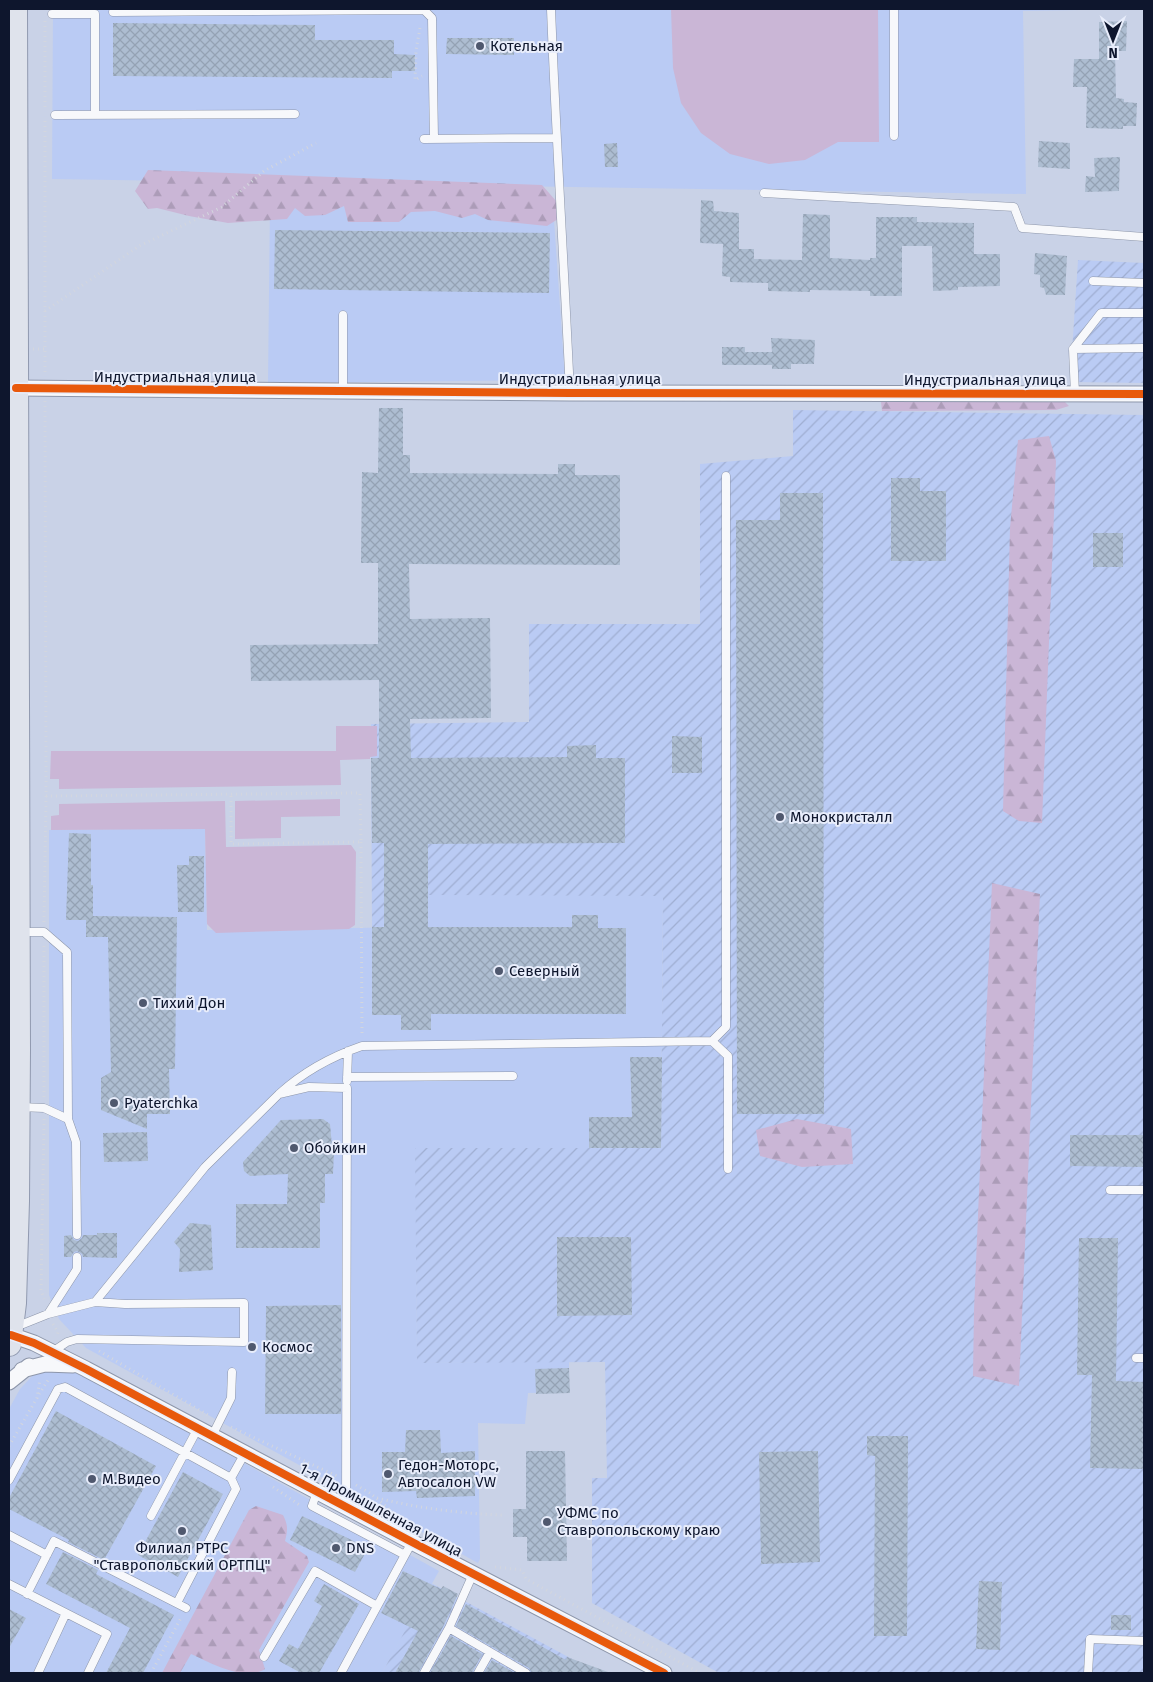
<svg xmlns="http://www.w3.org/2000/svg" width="1153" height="1682" viewBox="0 0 1153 1682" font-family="'Fira Sans',sans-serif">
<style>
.built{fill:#bacbf4}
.industrial{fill:url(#industrial-furrows)}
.grass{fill:#cab6d6}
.forest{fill:url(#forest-firs)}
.building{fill:url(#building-cross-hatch)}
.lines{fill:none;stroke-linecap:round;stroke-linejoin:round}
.service-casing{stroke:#8d96aa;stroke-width:9}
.minor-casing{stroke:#8d96aa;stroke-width:17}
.primary-casing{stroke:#919ab0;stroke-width:26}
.path{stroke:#d3d6de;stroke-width:3;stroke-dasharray:1 4;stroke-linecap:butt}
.service{stroke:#f7f8fb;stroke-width:8}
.minor{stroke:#f7f8fb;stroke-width:15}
.primary{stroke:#dfe3ec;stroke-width:24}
.cycleway-casing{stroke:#e8edfb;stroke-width:11}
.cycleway{stroke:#e8590c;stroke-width:8}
.poi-dot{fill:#4f586e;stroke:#e8edfb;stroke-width:2}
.labels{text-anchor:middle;stroke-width:4;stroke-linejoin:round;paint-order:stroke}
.poi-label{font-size:15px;fill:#0e162d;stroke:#e8edfb;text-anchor:start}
.street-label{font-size:15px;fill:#0e162d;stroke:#e8edfb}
</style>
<defs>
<pattern id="industrial-furrows" width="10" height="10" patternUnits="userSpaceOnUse" patternTransform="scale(1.25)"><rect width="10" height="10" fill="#bacbf4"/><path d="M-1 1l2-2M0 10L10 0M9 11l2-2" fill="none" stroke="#9faed2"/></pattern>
<pattern id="forest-firs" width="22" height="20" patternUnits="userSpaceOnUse" patternTransform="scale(1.25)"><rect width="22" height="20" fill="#cab6d6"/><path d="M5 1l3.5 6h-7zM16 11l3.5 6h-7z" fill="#ac9cb8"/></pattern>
<pattern id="building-cross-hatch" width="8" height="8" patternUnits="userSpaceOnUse" patternTransform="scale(1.25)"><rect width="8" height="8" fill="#adbdd1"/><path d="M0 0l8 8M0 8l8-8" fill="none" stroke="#94a2b4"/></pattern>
</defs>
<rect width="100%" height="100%" fill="#c9d2e7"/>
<path class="built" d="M53,9H1134L1023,11L1026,194L52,179Z
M270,203L553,205L565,380L268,383Z
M205,828L207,930L428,927V895H663L661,1148H416L417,1363L569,1361V1392L528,1393L525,1424L478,1423L480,1559L478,1563L86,1348L59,1319L49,1295V830Z
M52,1368L68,1369L83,1374L439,1571L382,1673H9V1409L20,1389L35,1373Z"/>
<path class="industrial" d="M1078,260L1144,263V383L1070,382Z
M793,410L1144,415V1673H719L592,1603V1478H607L605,1362L417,1363L415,1148H661L663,896L428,895V927H372L371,724L529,722V624H700V464L793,456Z
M431,1583L598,1673H382Z"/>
<path class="grass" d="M671,9H878L879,142H838L805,160L769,164L730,154L701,133L681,103L673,68Z
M336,726H377V756L370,757V759L340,760L341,785L59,789V779H50L51,751H336Z
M340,799V816L281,817V838L235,839V801Z
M225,801L226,847L351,845L356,852L355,925L349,929L216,933L207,924L205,829L51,830V816L59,815V804Z"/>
<path class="forest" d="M148,170L542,185L557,202L558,219L547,226L488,220L475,214L462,218L435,211L411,212L399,222H348L344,206L325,215L305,216L295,208L287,219L228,223L189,216L157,208L148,209L135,191Z
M1062,399L1069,406L1056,410L882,411L881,402Z
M1049,436L1056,461L1042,823L1019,821L1003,811L1010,528L1018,440Z
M992,883L1040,894L1019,1386L973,1376L974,1310Z
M797,1119L851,1129L853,1164L802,1167L760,1156L756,1130Z
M256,1506L283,1515C288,1525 288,1530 285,1541L307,1556L309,1562L259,1650L265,1669C244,1682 211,1663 191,1654L180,1673H162L249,1510Z"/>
<path class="building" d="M1127,21L1126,51H1115L1116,98L1124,99V102L1137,103L1136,126H1123V129L1086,128L1087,87H1073L1074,59H1099V22Z
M113,23L315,25V40H394V54L415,55V71H392V78L113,76Z
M447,38H514V55L446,54Z
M1039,141L1070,143V169L1038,167Z
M617,143L618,167H605L604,144Z
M1120,157L1119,191L1085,192L1086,176L1095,177L1094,158Z
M701,200L713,201L714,211L739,213V249H754V259L802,260L803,214L830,215V258L870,260V258H876V217H917V222L974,223V254H1000V286L958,287V290L933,291L932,246H902V296H870V291L810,290V292L768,291V283L730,282V277L722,276L723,244L700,243Z
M275,230L550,233L549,293L274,289Z
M1035,253L1067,256L1065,295H1046L1044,288L1040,287V275L1034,274Z
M771,338L815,340L814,364H791V369H772V365H722V347H745V352H772Z
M379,408H403V455H410V473L558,474V464H575V475H620V565L409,564L410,619L490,618L491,718L410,719L411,758L567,757V746L596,745V758H625V843L428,844V927H572V915H598V928H626V1014H431V1030H401V1015H372V927H384V843H372L371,758H379V680L251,681L250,645L378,644V563H361L362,472L378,473Z
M891,478H920V491H946V561H891Z
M780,493H823L824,1114H737L736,520H780Z
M1093,533H1123V567H1093Z
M672,736L702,737V773H672Z
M69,833L91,834V885H93V916L177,917L175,1069H169L170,1114H147V1129L101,1110V1078L111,1072L108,937H86V920H66Z
M189,856H204V912H178L177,865H189Z
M630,1057H662L661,1148H589V1117H632Z
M323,1119L330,1124L332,1146L334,1151L333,1174H325V1203H320V1248H236V1204H287L288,1174L250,1176L244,1171L243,1162L281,1120Z
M147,1132L148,1161L104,1162L103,1133Z
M1070,1135H1144V1167L1070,1166Z
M190,1223L211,1225L213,1270L179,1272L180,1249L174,1242Z
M97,1233H117V1258L83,1257L82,1254L77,1251L74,1252L71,1257H64V1236L71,1235L74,1240L78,1241L82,1238L83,1235H97Z
M557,1237H631L632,1315L557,1316Z
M1079,1238H1118L1116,1381L1144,1382V1469L1090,1468L1092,1375H1077Z
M341,1305V1414H265L266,1306Z
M569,1368L570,1393L536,1394L535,1369Z
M56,1411L156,1466L104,1560L68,1542L69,1540L9,1509V1498Z
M406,1430H440L441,1453L475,1451V1496L417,1498L416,1491L382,1492V1452H405Z
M867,1436H908L907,1636H874L875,1456L867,1455Z
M526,1451H565L567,1561H527V1537H513V1509H526Z
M818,1451L820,1562L761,1564L759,1452Z
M183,1472L223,1494L178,1577L138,1555Z
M302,1516L368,1548L355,1572L290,1540Z
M63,1552L98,1570L96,1574L174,1615L143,1673H106L130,1628L46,1584Z
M403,1571L441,1589L443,1586L458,1594L444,1625L418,1673H395L418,1631L381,1613Z
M979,1581L1002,1582L1000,1650L976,1649Z
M324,1584L359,1604L319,1673H301L279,1661L289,1644L298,1649L322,1606L314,1601Z
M466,1604L566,1660L567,1657L608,1672V1673H532L529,1668L456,1626Z
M9,1609L26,1618L9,1648Z
M1111,1615H1131V1630H1111Z
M451,1636L482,1654L472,1673H430Z
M492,1660L515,1673H484Z"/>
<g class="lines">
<g class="service-casing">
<path id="service" d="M551,9C556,137 564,265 570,393
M894,9V136
M113,12L424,10L432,18L434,139
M52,14H95V115
M55,115L295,114
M424,139L556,138
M764,193L1014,207L1022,228L1144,237
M1093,281L1144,283
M1073,349L1101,313H1144
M343,392V315
M1075,394L1073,349L1144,348
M21,932H44L67,952L68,1119
M712,1041L728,1056V1169
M347,1077L513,1076
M347,1081L348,1051
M279,1094C302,1073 333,1056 362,1046L712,1041L726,1027V476
M20,1107L44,1108L68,1119L76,1142L77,1235
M1110,1190H1144
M95,1302L205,1167L279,1094L309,1087L347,1088L346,1507
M48,1314L77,1269V1257
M23,1324L48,1314L95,1302L125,1304L244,1303V1342L77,1339L67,1342L52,1352
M1136,1358H1144
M212,1436L231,1398L232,1372
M9,1480L58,1389L65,1387L231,1478
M317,1492L312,1506L405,1555
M151,1516L198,1428
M9,1535L47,1555
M473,1574L449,1628L526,1673
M9,1584L107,1634L88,1673
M27,1594L54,1541L186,1608
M177,1603L236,1489L231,1478L245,1453
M264,1657L315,1571L377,1606
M38,1673L66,1613
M341,1673L412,1542
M424,1673L449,1628
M478,1673L490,1652
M1088,1673L1090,1639L1144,1641"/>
</g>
<g class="minor-casing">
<path id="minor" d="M16,388L570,393L1144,394
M11,1335L34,1343L86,1369L412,1542L664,1673
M22,1370L45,1364L73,1365
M9,1382L29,1366"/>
</g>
<g class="primary-casing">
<path id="primary" d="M9,1344L14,1303L17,1201L18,1050L15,9"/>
</g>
<path class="path" d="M45,21V110
M420,28L416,50L415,80L422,76
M45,121V375
M45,311L139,246L222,207L264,171L316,143
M33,349H45
M46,796L360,793L361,842L231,844V795
M361,842L362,1036
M44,922L46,796L45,401
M44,946V1097
M44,1119L41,1290L44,1299
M53,1324L58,1332L57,1336
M99,1351L208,1415
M39,1394L49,1379
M231,1427L337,1476
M9,1446L37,1398L40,1379
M356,1485L370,1493L397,1516
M273,1487L301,1506
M377,1498C418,1508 462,1514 505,1515
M495,1567L522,1570L526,1579L700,1673
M151,1673L182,1616"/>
<use href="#service" class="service"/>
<use href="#minor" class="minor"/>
<use href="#primary" class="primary"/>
<g class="cycleway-casing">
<path id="cycleway" d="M16,388L570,393L1144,394
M11,1335L34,1343L86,1369L412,1542L664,1673"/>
</g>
<use href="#cycleway" class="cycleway"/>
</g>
<g class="poi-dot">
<circle cx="480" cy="46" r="5"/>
<circle cx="780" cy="817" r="5"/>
<circle cx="499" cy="971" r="5"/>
<circle cx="143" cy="1003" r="5"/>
<circle cx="114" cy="1103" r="5"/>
<circle cx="294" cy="1148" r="5"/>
<circle cx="252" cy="1347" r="5"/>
<circle cx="388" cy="1474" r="5"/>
<circle cx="92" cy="1479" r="5"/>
<circle cx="547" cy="1522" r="5"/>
<circle cx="182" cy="1531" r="5"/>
<circle cx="336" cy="1548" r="5"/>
</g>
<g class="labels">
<g class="poi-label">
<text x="490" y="51">Котельная</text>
<text x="790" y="822">Монокристалл</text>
<text x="509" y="976">Северный</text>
<text x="153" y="1008">Тихий Дон</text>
<text x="124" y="1108">Pyaterchka</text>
<text x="304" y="1153">Обойкин</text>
<text x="262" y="1352">Космос</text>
<text x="398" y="1470">Гедон-Моторс,<tspan x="398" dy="17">Автосалон VW</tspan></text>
<text x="102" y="1484">М.Видео</text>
<text x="557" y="1518">УФМС по<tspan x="557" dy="17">Ставропольскому краю</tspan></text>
<text x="182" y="1553" text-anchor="middle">Филиал РТРС<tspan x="182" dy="17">"Ставропольский ОРТПЦ"</tspan></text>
<text x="346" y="1553">DNS</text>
</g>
<g class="street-label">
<text x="175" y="382">Индустриальная улица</text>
<text x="580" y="384">Индустриальная улица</text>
<text x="985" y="385">Индустриальная улица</text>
<text transform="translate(381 1510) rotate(28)" y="5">1-я Промышленная улица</text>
</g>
</g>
<rect width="1153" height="1682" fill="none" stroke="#0e162d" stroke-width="20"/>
<g transform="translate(1113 40) rotate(180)" stroke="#e8edfb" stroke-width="4" paint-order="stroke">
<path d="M0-4L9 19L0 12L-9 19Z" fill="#0e162d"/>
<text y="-8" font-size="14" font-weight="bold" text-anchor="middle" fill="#0e162d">N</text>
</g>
</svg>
